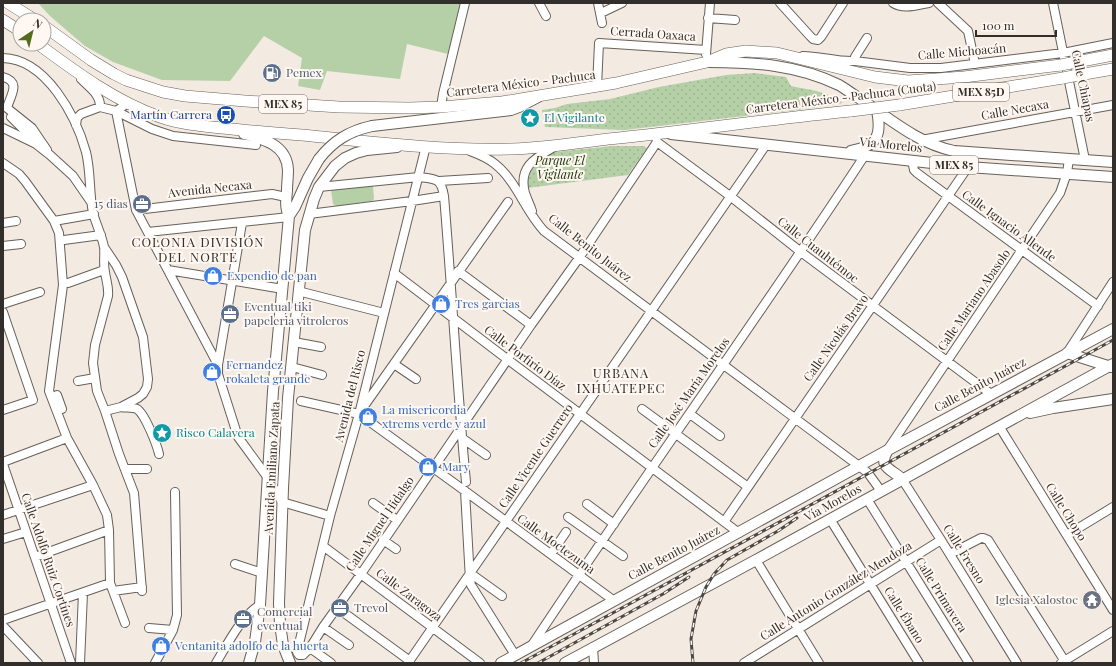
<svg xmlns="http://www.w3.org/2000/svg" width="1116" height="666" viewBox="0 0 1116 666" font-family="'Playfair Display',serif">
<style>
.grass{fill:#b5d0a7}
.park{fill:url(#park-dots)}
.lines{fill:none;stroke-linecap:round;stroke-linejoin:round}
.minor-casing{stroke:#686059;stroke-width:10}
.major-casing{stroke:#686059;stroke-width:12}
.highway-casing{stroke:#686059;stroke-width:12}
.minor{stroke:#fff;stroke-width:8}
.major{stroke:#fff;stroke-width:10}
.highway{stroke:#fff;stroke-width:11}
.rail-casing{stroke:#4c4844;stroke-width:3}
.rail{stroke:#fff7f1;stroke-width:1.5;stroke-dasharray:4.5;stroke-linecap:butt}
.major-bridge-casing{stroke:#686059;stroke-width:12;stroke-linecap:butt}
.highway-bridge-casing{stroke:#686059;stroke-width:12;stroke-linecap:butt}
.major-bridge{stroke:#fff;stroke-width:10}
.highway-bridge{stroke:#fff;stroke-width:11}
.labels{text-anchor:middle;stroke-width:4;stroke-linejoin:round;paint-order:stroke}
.shield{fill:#fff7f1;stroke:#706a66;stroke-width:1}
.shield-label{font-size:11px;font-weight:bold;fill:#322e2b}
.street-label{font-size:12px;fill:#322e2b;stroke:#fff7f1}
.service-label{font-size:12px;fill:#4e5e75;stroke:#fff7f1;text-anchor:start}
.transit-label{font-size:12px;fill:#164399;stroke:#fff7f1;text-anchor:end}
.culture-label{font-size:12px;fill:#0d838f;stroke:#fff7f1;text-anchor:start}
.park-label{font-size:12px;font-style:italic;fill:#143200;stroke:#fff7f1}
.shop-label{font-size:12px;fill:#366cbe;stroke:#fff7f1;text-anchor:start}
.worship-label{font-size:12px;fill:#5b616d;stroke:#fff7f1;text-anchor:end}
.neighbourhood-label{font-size:13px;letter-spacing:1px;fill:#322e2b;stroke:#fff7f1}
</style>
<defs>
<pattern id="park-dots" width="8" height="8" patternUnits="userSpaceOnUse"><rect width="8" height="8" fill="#b5d0a7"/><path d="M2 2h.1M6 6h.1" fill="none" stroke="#9cb390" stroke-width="1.8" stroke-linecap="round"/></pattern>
</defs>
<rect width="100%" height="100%" fill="#f3eae1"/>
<path class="grass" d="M38,3H461L448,54L407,44L400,79L327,71L320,90L298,86L302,58L264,36L230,81L162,80L113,62L85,46L50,16Z
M370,184L373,186L374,199L372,201L336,206L333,204L331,190L332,188Z"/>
<path class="park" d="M755,73L786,77L791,86C811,90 826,91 843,103L797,110L624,130L545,127L542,110L555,108L567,104L610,99L659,87L726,75Z
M612,146H644L647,148L628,175L527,188L525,175L545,153Z"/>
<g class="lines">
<g class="minor-casing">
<path id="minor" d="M539,3L546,16
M598,3L602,23
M780,3L810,36L813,39L818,40L821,37L843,3
M893,3C904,10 917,5 929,3
M938,3L968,31L975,64
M1053,3L1085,160
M601,13L622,3
M708,18L735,20
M706,54L710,3
M803,56C820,56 837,62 855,61L910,68H941L1063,53L1113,43
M3,58C46,59 76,116 86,152C91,172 89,193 93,213C96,224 102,236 104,247C105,255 103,264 105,272C106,280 109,287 108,296L95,345L93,363L97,391L105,411L119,454L134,493L142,591
M855,61V57L867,38
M3,77C22,82 10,96 7,108L32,128L47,150
M81,79C89,87 101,95 100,107
M597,87L599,43L706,50
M128,103L116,111L136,210L218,365V374L238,437L268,478L282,502L330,516
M441,107L443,94L465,3
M11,117L27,133L38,138
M76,125L77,118L81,114L100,107L116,111L152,129L173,136L256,145
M3,128L36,144L50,155L73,176L91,202
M656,137L657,142L730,196L801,252L991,394
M921,140L1113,105
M426,146L359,414L330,516L297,652L299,655H303L310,648L323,627L361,574L531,325L579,258L657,142
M470,151C478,154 488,158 495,164C516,180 525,211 544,231L859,466L868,473L881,491
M912,160L914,170L917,173L1098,306
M3,163L19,174L25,181L54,221L59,233L63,285L49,391L67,438L93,485L107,515L109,530L110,583L125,623
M439,181L488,178
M319,187L419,177C436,179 441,178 444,196C452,291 457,387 466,482
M136,210L272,194L286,197
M532,211C530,205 527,199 525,193C518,167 535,158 554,147
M309,214L412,201L444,196
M54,221L94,214
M3,223L16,221
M148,232L289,217
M64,240L101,235
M3,246L21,244
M104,247L116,265L122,277L143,337L148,379L147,387L143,394L138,398L121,407L105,411
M168,270L283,289
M458,271L531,325
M394,273L507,359L739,533
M68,283L104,270
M298,291L384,313
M3,304L40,292
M3,312L33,400L3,410
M294,342L321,347
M1067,353L1113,282
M394,364L416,379
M218,365L242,223
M292,367L322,375
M78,381L95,378
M57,395L62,409
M301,401L359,414L465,491L613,600
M121,407C126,408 132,407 137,409C145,414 157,445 159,454
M362,409L508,202
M642,409L748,487
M690,414L720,436
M999,426L1113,610
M462,438L486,455
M888,449L1060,193L1067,173L1069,159
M3,462L67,438
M3,464L71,663
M125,469H147
M902,479L941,540L1017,663
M465,491L470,580L471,585L515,655
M867,499L969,663
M373,503L397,520
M587,504L614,524
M3,515L93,485
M568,517L623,556
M830,519L919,663
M724,522L968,167
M1067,535L1113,507
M3,539L26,532
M383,540L396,549
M323,546L480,663
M551,554L566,532
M950,554L981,538H983L988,540L1066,663
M35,557L109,530
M756,560L819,663
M235,564L262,573
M470,573L502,596
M113,591L142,587
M336,607L410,661
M3,620L110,583
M3,626L38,663
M323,627L349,645
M149,628L173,630
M532,645C641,480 757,320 865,155
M593,647L594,663
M310,648L331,663
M80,663L83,593
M155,663L173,630L177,615L175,492
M216,663C227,645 242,615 260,605
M408,663L766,145
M744,663L941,540
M1061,663L1113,631"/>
</g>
<g class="major-casing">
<path id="major" d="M709,62C754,62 798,65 839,85C846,89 852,94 859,98C890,119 917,143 954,151L1113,162
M372,126L511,110L519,107L538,97
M244,134C264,139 287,145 288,170C288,177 287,184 287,191C286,199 285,208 289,216L273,391L260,605L255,642L249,663
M671,134L968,167L1113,177
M851,151C877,146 882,136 877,110
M289,216L295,207L308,178L319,159
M1067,353L1111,367
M1030,413L1053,408L1113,399
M888,450C877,468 892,469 902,479
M290,663L283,645L280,624L279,603L283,488L288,398L305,230L314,199L319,187L335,166L345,158L356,153L367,150L397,147
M501,663L888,450L1113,329
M565,663L756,560L1113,364"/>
</g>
<g class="highway-casing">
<path id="highway" d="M8,3L35,20
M3,20L20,31
M44,26L91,60L114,74L126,80L163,92L185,96L245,101L339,107L409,108L441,107L502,102L616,83L707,62L726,54L746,51L777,53L875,77L908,81L964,77L1061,65
M38,44C76,72 115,101 160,117C180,124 201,126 222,128C249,131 275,133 302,135C371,142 442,151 512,149C544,148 576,143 608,139C689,131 770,119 851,111
M1071,63L1113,55
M1073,76L1113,69
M899,105L1063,78"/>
</g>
<use href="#minor" class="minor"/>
<use href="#major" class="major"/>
<use href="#highway" class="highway"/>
<g class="rail-casing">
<path id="rail" d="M521,663L1113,340
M538,663L663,594L689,577
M693,663L691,639L696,611L706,587L714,574L727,560L778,531L797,518"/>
</g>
<use href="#rail" class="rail"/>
<g class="major-bridge-casing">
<path id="major-bridge" d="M319,159C333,141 349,131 372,126"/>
</g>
<g class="highway-bridge-casing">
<path id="highway-bridge" d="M1061,65L1071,63
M1063,78L1073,76
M851,111L899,105"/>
</g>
<use href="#major-bridge" class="major-bridge"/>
<use href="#highway-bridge" class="highway-bridge"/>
</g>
<defs>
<g id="fuel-disc" transform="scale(1)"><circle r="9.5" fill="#5c6f8a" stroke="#fff7f1"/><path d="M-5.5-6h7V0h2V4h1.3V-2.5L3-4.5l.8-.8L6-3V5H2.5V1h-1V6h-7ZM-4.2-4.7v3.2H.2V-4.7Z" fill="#fff"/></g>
<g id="bus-disc" transform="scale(1)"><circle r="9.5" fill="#1a4fb4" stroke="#fff7f1"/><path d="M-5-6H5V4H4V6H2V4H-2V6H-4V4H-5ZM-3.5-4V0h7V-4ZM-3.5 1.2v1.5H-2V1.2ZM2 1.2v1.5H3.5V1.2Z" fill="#fff"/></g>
<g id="sight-disc" transform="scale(1)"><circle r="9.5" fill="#0f9aa8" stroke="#fff7f1"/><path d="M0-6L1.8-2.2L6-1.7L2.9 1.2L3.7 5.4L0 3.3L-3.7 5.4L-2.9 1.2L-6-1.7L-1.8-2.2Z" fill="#fff"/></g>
<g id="office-disc" transform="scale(1)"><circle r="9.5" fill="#5c6f8a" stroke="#fff7f1"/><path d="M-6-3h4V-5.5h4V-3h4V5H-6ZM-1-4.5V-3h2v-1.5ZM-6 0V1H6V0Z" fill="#fff"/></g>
<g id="shop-disc" transform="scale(1)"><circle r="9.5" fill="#3f7fe0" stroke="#fff7f1"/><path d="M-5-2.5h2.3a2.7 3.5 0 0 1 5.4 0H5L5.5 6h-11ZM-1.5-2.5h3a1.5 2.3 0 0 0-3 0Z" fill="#fff"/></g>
<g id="temple-disc" transform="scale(1)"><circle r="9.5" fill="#6b7280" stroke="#fff7f1"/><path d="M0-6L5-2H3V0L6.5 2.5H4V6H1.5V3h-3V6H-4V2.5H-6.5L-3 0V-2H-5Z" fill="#fff"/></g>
</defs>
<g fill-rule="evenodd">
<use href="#fuel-disc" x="272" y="73"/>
<use href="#bus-disc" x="226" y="115"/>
<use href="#sight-disc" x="530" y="118"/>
<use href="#office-disc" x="142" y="204"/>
<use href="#shop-disc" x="213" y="276"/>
<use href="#shop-disc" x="441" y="304"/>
<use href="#office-disc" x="230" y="314"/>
<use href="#shop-disc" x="212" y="372"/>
<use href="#shop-disc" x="368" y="417"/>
<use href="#sight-disc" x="162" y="433"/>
<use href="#shop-disc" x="428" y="467"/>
<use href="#temple-disc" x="1092" y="600"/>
<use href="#office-disc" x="340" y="608"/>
<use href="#office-disc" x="243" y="619"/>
<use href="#shop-disc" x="161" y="646"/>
</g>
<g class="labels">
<g class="shield">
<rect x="953" y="83" width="56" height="18" rx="3"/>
<rect x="259" y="95" width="48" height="18" rx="3"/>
<rect x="930" y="156" width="48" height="18" rx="3"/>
</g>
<g class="shield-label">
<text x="981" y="96">MEX 85D</text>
<text x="283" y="108">MEX 85</text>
<text x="954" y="169">MEX 85</text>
</g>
<g class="street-label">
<text transform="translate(653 34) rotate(4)" y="4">Cerrada Oaxaca</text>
<text transform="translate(962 52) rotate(-5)" y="4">Calle Michoacán</text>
<text transform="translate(521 84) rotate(-7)" y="4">Carretera México - Pachuca</text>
<text transform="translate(1083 86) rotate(78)" y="4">Calle Chiapas</text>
<text transform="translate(841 98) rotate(-7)" y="4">Carretera México - Pachuca (Cuota)</text>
<text transform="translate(1015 110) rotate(-10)" y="4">Calle Necaxa</text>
<text transform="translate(891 145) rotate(6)" y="4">Vía Morelos</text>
<text transform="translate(210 189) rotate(-6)" y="4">Avenida Necaxa</text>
<text transform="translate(1009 226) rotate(36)" y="4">Calle Ignacio Allende</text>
<text transform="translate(590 248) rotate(38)" y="4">Calle Benito Juárez</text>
<text transform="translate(818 250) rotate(38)" y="4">Calle Cuauhtémoc</text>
<text transform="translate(974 300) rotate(-56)" y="4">Calle Mariano Abasolo</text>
<text transform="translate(836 338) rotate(-55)" y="4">Calle Nicolás Bravo</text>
<text transform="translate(525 358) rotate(37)" y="4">Calle Porfirio Díaz</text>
<text transform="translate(980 385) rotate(-28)" y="4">Calle Benito Juárez</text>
<text transform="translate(689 393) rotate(-55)" y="4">Calle José María Morelos</text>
<text transform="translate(350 396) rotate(-76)" y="4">Avenida del Risco</text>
<text transform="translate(536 456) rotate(-56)" y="4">Calle Vicente Guerrero</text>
<text transform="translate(272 468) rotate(-87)" y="4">Avenida Emiliano Zapata</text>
<text transform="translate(833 503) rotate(-29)" y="4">Vía Morelos</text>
<text transform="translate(1066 512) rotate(58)" y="4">Calle Chopo</text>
<text transform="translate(380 524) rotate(-56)" y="4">Calle Miguel Hidalgo</text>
<text transform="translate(556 544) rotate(36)" y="4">Calle Moctezuma</text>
<text transform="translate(674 553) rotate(-28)" y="4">Calle Benito Juárez</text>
<text transform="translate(964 554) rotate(58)" y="4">Calle Fresno</text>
<text transform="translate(48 560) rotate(71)" y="4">Calle Adolfo Ruiz Cortínes</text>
<text transform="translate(836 591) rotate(-32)" y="4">Calle Antonio González Mendoza</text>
<text transform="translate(409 595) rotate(37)" y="4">Calle Zaragoza</text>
<text transform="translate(941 595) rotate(58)" y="4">Calle Primavera</text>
<text transform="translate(904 615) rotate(58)" y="4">Calle Ébano</text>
</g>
<g class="service-label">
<text x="286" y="77">Pemex</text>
<text x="128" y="208" text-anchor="end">15 dias</text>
<text x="244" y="311">Eventual tiki<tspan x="244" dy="14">papeleria vitroleros</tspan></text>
<text x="354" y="612">Trevol</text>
<text x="257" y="616">Comercial<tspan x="257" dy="14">eventual</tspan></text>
</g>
<g class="transit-label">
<text x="212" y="119">Martín Carrera</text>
</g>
<g class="culture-label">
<text x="544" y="122">El Vigilante</text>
<text x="176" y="437">Risco Calavera</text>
</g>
<g class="park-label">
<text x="560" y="165">Parque El<tspan x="560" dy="14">Vigilante</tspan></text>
</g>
<g class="shop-label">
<text x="227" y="280">Expendio de pan</text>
<text x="455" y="308">Tres garcias</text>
<text x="226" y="369">Fernandez<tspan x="226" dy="14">rokaleta grande</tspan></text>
<text x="382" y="414">La misericordia<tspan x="382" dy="14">xtrems verde y azul</tspan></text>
<text x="442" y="471">Mary</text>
<text x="175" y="650">Ventanita adolfo de la huerta</text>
</g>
<g class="worship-label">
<text x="1078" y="604">Iglesia Xalostoc</text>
</g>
<g class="neighbourhood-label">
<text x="198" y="247">COLONIA DIVISIÓN<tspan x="198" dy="15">DEL NORTE</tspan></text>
<text x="621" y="378">URBANA<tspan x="621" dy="15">IXHUATEPEC</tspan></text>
</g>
</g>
<rect width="1116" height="666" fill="none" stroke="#322e2b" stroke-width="8"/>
<g transform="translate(32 32) rotate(35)"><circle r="19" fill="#fff7f1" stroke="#ada7a2"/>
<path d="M0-3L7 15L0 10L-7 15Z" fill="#556c1c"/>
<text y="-6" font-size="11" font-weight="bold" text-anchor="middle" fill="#322e2b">N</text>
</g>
<path d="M976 30v6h80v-6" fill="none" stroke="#322e2b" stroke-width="2"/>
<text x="982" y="30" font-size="12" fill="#322e2b" stroke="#fff7f1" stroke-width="3" paint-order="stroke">100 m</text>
</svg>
